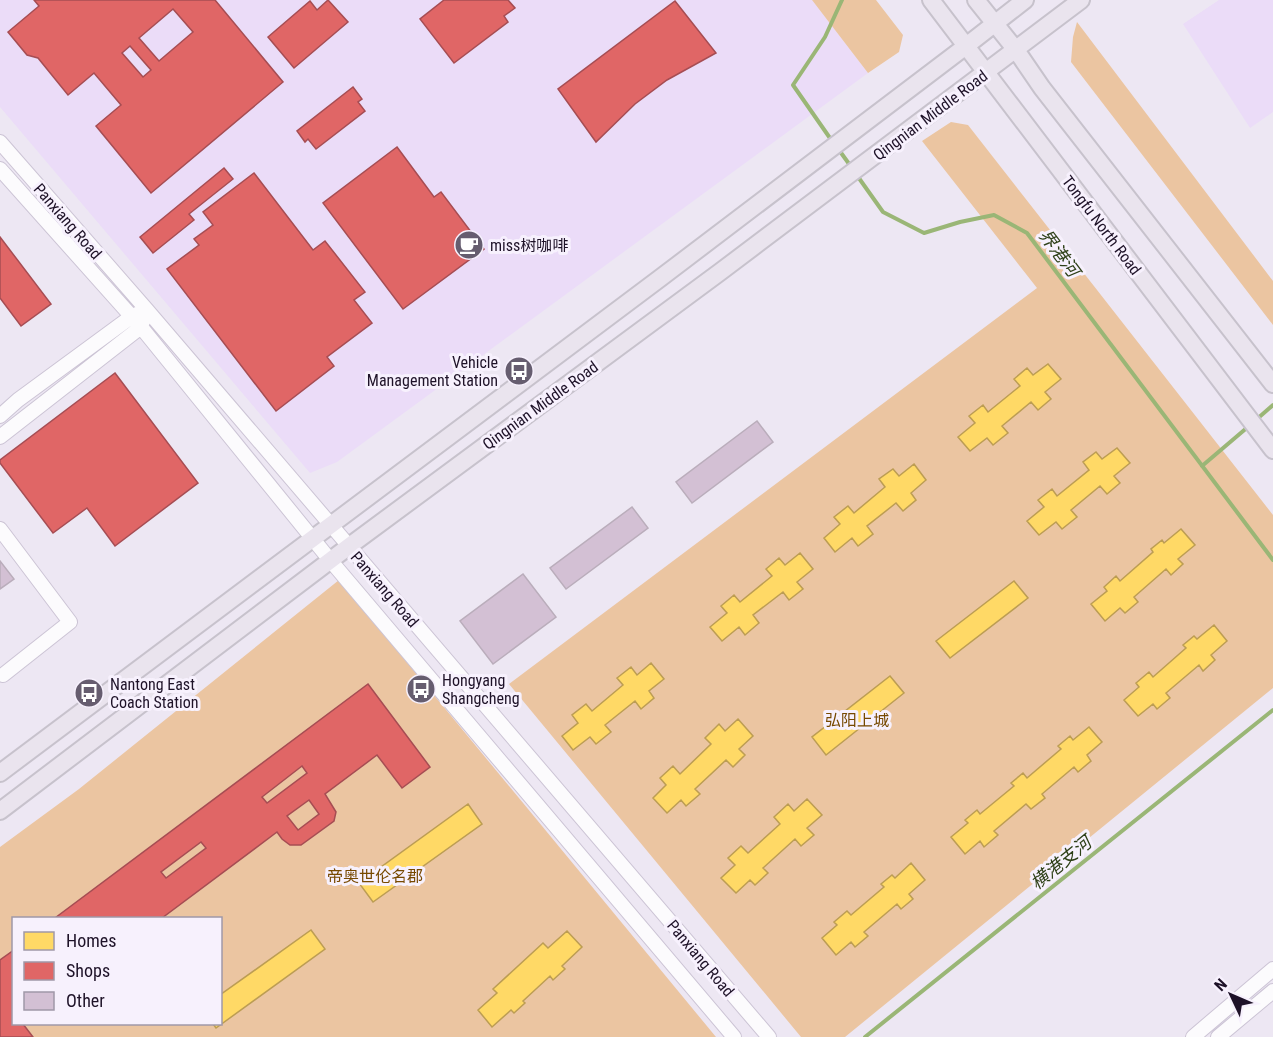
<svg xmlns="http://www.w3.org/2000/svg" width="1273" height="1037" viewBox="0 0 1273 1037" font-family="'Roboto Condensed','Noto Sans SC',sans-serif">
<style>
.built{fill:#ebdcf8}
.green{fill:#ebc5a1;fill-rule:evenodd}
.homes{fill:#ffd966;stroke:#bc9d53;stroke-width:1.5}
.shops{fill:#e06666;stroke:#a64d53;stroke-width:1.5;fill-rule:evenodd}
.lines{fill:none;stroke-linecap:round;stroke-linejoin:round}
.stream{stroke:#9ab676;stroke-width:4}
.building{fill:#d3c0d4;stroke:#baadbb;stroke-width:1.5}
.minor-casing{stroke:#ccc4d5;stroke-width:16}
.major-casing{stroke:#c7c2cc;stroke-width:20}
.minor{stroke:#fcfbfd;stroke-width:14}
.major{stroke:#eae4ee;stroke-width:16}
.labels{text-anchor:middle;stroke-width:6;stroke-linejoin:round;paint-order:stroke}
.street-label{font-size:16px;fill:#1e1228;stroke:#f7f1fd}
.poi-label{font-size:16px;fill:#1e1228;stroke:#f7f1fd;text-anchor:start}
.park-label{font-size:16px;fill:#774900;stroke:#f7f1fd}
.water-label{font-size:18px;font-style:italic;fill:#2e4018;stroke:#f7f1fd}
</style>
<rect width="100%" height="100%" fill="#ede7f3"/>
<path class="built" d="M0,0H812L868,73L337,462L310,473L0,107Z
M1219,0H1273V112L1250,128L1183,24Z"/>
<path class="green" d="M812,0H876L903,35L899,52L868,73Z
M1077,22L1273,281V325L1071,62L1073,37Z
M951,122L968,125L1273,515V688L845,1037H801L509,684L1037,288L922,141Z
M339,580L716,1037H0V847L79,789ZM14,918H220V1024H14Z"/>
<path class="homes" d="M1048,364L1061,379L1045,392L1051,399L1038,410L1031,402L1002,426L1008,433L993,445L987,438L970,451L958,437L975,423L969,416L983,405L988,412L1020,386L1014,379L1027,368L1033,375Z
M1117,448L1130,463L1114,476L1120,483L1107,494L1100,486L1071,510L1077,517L1062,529L1056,522L1039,535L1027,521L1044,507L1038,500L1052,489L1057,496L1089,470L1083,462L1096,452L1102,459Z
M914,464L926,480L911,493L916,500L903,511L896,503L867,526L873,534L858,546L852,538L835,552L824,538L840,524L834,517L848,506L854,513L885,487L879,479L893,469L899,476Z
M1181,529L1195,545L1178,559L1183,564L1171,575L1166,569L1134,597L1138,602L1125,613L1120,608L1105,621L1091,604L1107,591L1104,587L1116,576L1120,581L1153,552L1151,549L1162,540L1164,543Z
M800,553L813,569L797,582L803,589L789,600L783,592L753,615L759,623L745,635L739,627L722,641L710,627L727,613L721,606L734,595L740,602L772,576L766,569L779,558L785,565Z
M1014,581L1028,598L950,658L936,641Z
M1214,625L1227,641L1211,655L1215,660L1203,671L1199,665L1166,693L1170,698L1157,709L1153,704L1138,716L1124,700L1139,687L1136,683L1149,672L1153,677L1186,648L1183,645L1194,636L1197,639Z
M651,663L664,679L649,691L654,698L641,709L635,701L605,725L611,732L596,744L590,737L573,750L562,736L578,723L572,715L586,704L592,711L623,685L617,678L631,667L637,675Z
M890,676L904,693L826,755L812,737Z
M738,719L753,736L739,749L745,755L733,767L726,760L695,789L700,794L686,806L681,800L667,813L653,798L666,785L660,778L673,766L680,774L711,744L705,738L719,724L725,731Z
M1089,727L1102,742L1087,755L1091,761L1078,772L1074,767L1042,794L1045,798L1031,809L1026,804L994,831L998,835L984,847L980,841L965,854L951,837L968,823L965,820L977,810L980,814L1014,786L1011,783L1023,773L1027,778L1061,749L1058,746L1070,736L1073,740Z
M807,799L822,815L807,828L814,835L801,846L795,839L763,868L768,873L755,885L750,880L736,893L721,878L735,865L728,858L741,846L748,853L780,824L774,817L788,804L794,811Z
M468,804L482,824L373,902L359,883Z
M911,863L925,880L909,894L913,899L901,909L897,904L864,932L868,936L855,947L851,942L836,955L822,938L837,925L834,922L847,911L851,915L884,887L881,884L892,875L895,878Z
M311,930L325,949L216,1028L213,1024H220V995Z
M567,931L582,947L562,966L565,969L553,980L550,976L523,1001L525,1003L514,1013L511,1010L492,1027L478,1010L497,993L493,989L543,943L548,948Z"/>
<path class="shops" d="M34,0H215L283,82L151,193L96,126L121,105L94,73L68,95L38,58L27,55L8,32L39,6ZM173,9L193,32L159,61L139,38ZM130,46L151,70L143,77L122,53Z
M328,0L348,22L294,68L268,37L310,1L317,10Z
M444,0H508L515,8L504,16L508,22L454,63L420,19Z
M675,1L716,53L667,80L635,104L596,142L558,89Z
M353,87L362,99L358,102L365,111L316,149L308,139L305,142L297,131Z
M397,147L434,197L441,192L484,249L403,309L323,203Z
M224,168L233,179L189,214L194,220L153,253L140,237Z
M254,173L313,250L325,241L365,292L354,300L372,323L327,357L334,366L276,411L167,269L199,245L194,239L213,225L203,212Z
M0,237L51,304L21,326L0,298Z
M115,373L198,483L115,546L87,508L53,533L0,463V460Z
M368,684L430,767L402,788L377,755L325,794L336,812L334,821L301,845H290L282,839L277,832L162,918H55ZM302,766L307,773L267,803L262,797ZM309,800L319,814L298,830L287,816ZM201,842L206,848L166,878L161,872Z
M14,950V1024H23L33,1037H0V960Z"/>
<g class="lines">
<path class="stream" d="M832,141L793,85L825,37L842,0
M839,150L852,168
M856,174L883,212L924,233L960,222L994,215L1027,233L1273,560
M1257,419L1273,405
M1202,466L1249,426
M865,1037L1273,710"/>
</g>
<path class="building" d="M757,421L773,442L692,503L676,482Z
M632,507L648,528L566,589L550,568Z
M0,561L14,579L0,589Z
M523,574L556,617L493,664L460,621Z"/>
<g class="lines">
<g class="minor-casing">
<path id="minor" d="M0,142L147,310L769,1037
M0,169L141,327L330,560L734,1037
M0,416L18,400L131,317L139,313
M0,437L141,327L143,321
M0,529L70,622L3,675
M1193,1037L1273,969
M1218,1037L1273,991"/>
</g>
<g class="major-casing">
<path id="major" d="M931,0L1273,450
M976,0L1016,50L1042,88L1273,384
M0,773L659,279L966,46L1025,0
M0,811L348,547L720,272L1081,0"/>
</g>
<use href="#minor" class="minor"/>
<use href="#major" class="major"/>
</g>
<defs>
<g id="cafe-disc" transform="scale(1.5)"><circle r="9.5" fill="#665d6f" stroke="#f7f1fd"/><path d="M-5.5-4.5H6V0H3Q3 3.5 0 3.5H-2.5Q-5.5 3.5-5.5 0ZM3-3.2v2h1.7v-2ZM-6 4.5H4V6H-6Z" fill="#fff"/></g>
<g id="bus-disc" transform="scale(1.5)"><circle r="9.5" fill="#665d6f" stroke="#f7f1fd"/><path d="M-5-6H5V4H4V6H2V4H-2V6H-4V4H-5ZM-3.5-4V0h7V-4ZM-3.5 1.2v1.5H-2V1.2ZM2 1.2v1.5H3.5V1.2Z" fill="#fff"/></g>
</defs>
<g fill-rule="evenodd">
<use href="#cafe-disc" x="469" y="245"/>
<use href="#bus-disc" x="519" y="371"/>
<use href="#bus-disc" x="421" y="689"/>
<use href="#bus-disc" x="89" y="693"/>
</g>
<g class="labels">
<g class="street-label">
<text transform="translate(930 115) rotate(-37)" y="6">Qingnian Middle Road</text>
<text transform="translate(68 221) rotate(49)" y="6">Panxiang Road</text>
<text transform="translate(1102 225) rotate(53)" y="6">Tongfu North Road</text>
<text transform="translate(540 405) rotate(-36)" y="6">Qingnian Middle Road</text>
<text transform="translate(385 589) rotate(49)" y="6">Panxiang Road</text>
<text transform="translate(701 958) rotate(50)" y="6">Panxiang Road</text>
</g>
<g class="poi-label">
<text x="490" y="251">miss树咖啡</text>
<text x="498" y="368" text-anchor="end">Vehicle<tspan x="498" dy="18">Management Station</tspan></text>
<text x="442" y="686">Hongyang<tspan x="442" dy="18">Shangcheng</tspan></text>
<text x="110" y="690">Nantong East<tspan x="110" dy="18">Coach Station</tspan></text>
</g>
<g class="park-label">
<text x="857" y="726">弘阳上城</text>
<text x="375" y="882">帝奥世伦名郡</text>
</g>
<g class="water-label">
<text transform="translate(1059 253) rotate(53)" y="6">界港河</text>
<text transform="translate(1061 863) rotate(-39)" y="6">横港支河</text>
</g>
</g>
<rect x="12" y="917" width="210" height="108" fill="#f7f1fd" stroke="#a098a8" stroke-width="1.5"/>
<rect x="24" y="932" width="30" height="18" fill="#ffd966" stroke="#a098a8" stroke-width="1.5"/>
<text x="66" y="947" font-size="18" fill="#1e1228">Homes</text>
<rect x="24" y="962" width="30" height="18" fill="#e06666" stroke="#a098a8" stroke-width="1.5"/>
<text x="66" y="977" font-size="18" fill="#1e1228">Shops</text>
<rect x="24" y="992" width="30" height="18" fill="#d3c0d4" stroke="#a098a8" stroke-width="1.5"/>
<text x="66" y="1007" font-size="18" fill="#1e1228">Other</text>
<g transform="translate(1231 995) rotate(314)" stroke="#f7f1fd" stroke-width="4.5" paint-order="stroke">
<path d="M0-4.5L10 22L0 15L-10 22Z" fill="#1e1228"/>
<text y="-9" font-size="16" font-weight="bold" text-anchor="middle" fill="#1e1228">N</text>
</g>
</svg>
